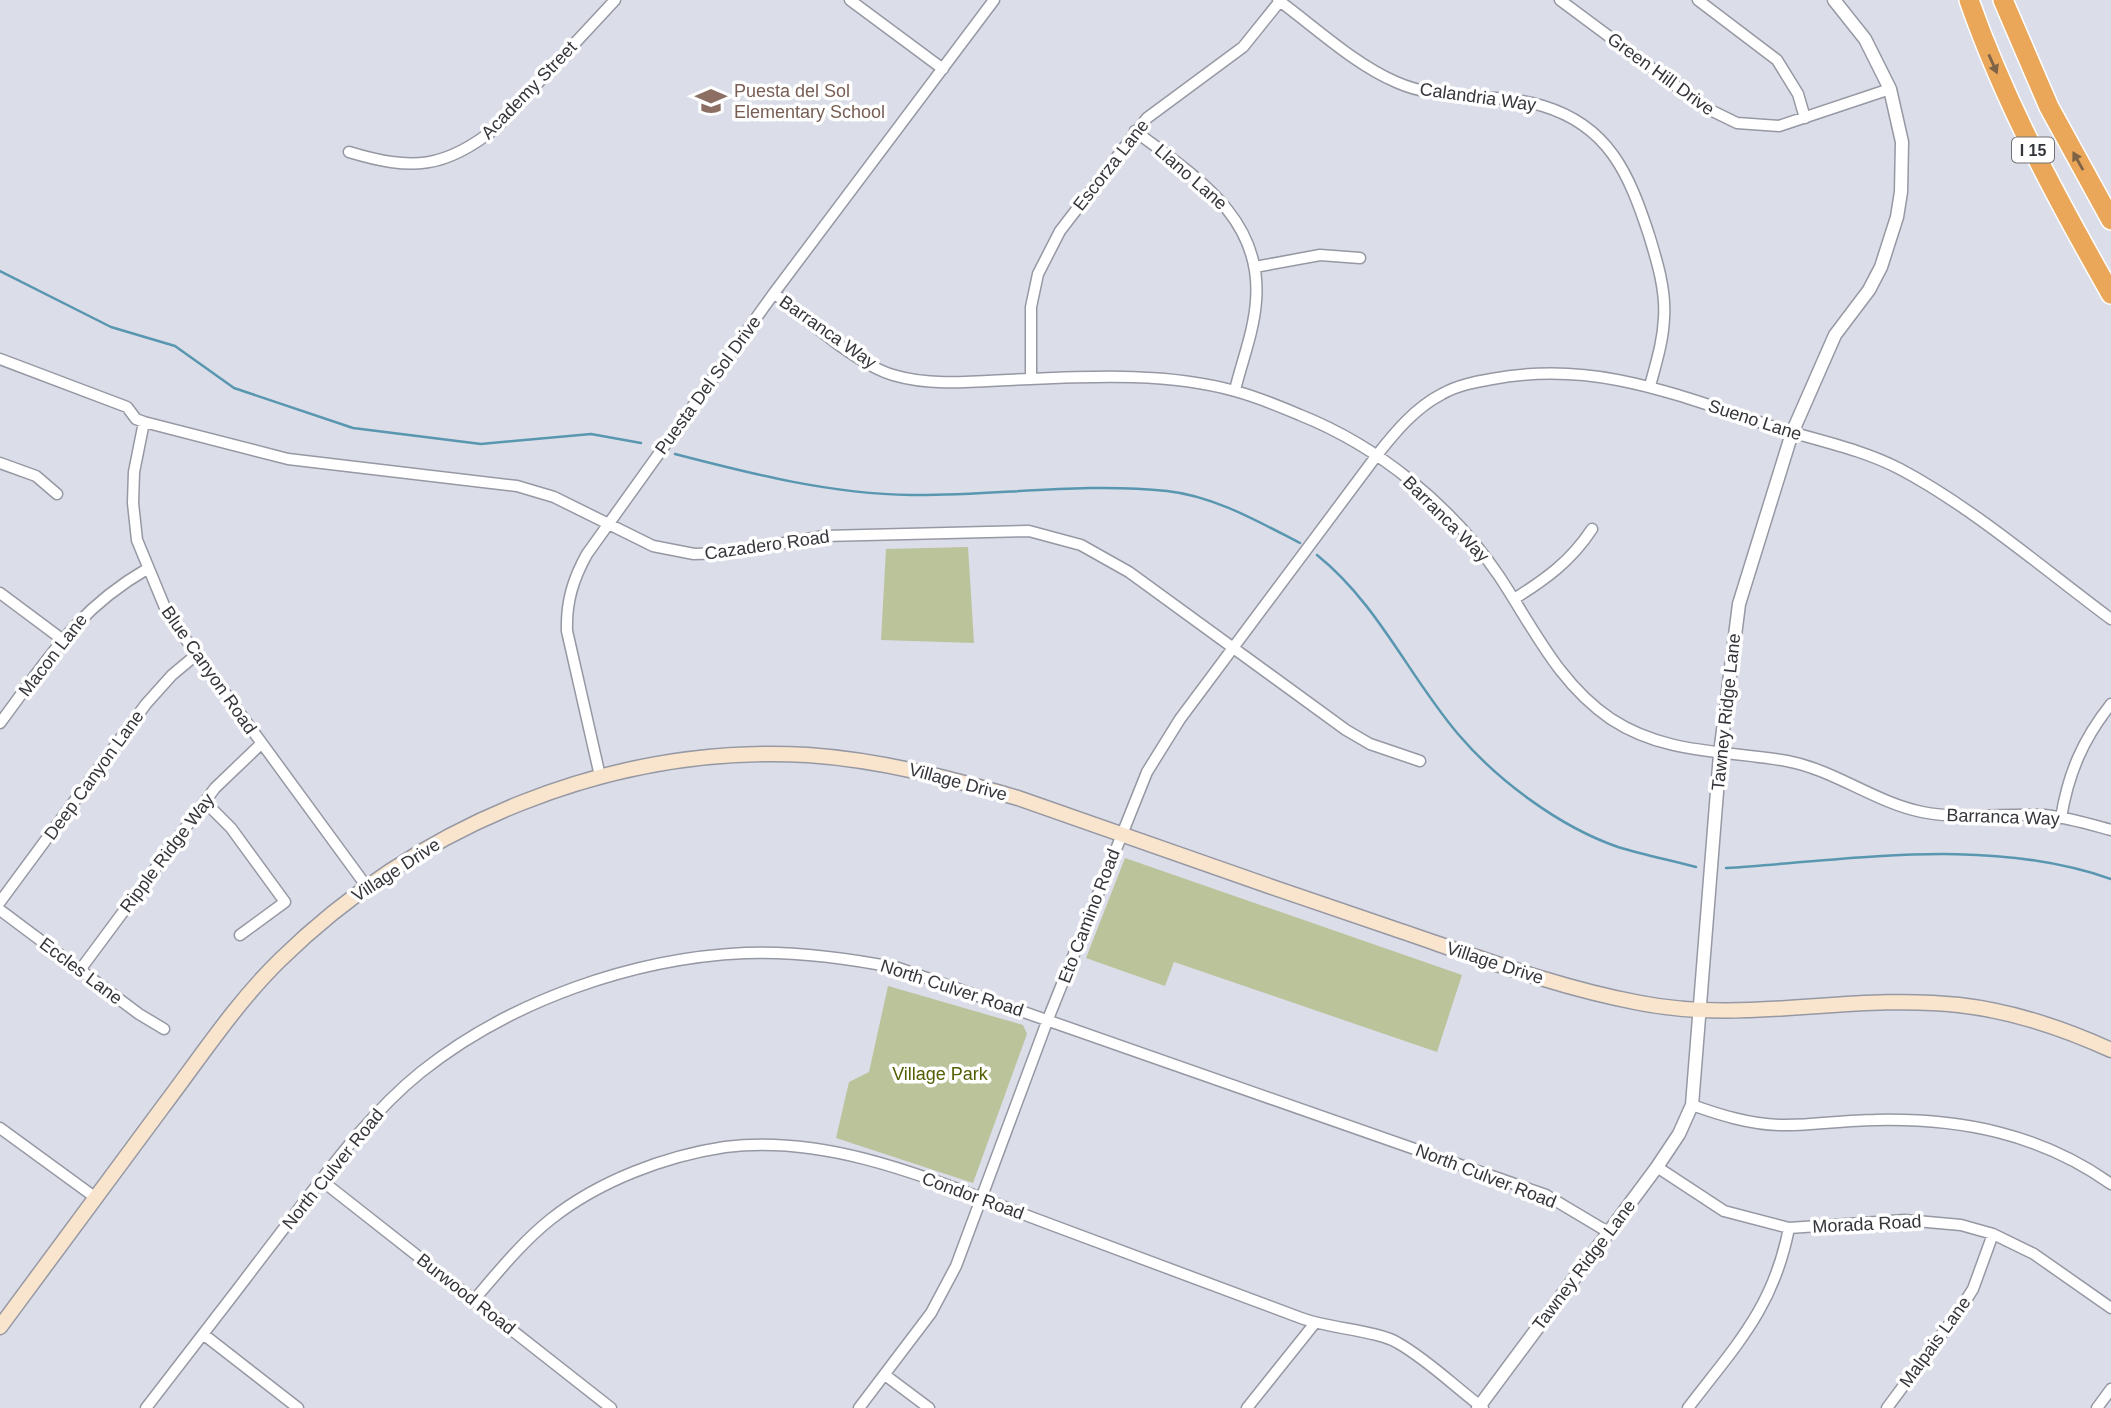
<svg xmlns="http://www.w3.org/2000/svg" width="2111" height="1408" viewBox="0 0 2111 1408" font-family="Helvetica,sans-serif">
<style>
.green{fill:#bbc39b}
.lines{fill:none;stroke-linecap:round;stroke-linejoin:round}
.stream{stroke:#5997b0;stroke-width:2.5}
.minor-casing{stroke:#9698a3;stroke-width:13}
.tertiary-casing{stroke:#9698a3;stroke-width:15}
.secondary-casing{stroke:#9698a3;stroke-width:17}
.motorway-casing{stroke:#fff;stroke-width:22}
.minor{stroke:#fff;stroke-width:10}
.tertiary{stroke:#fff;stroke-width:12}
.secondary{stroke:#f9e5cd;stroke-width:14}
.motorway{stroke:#eba759;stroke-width:19}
.oneway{fill:#7e6347}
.labels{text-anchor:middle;stroke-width:7;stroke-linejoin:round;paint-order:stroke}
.shield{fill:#fff;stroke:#727276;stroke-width:2}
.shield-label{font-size:16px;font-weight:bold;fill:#35363b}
.street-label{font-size:18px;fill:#35363b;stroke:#fff}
.education-label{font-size:18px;fill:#785e54;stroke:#fff;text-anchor:start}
.park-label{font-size:18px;fill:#555e01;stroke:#fff}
</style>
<rect width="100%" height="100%" fill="#dbdde9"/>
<path class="green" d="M968,547L974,643L881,640L886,549Z
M1125,858L1462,975L1437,1052L1174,962L1165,986L1086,958Z
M888,986L1023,1025L1027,1034L973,1183L836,1138L849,1082L869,1072Z"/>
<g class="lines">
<path class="stream" d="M0,271L111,327L175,346L234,388L353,428L481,444L591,434L641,443
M675,454C752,474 831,494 911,495C995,496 1082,482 1167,491C1214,496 1259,522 1300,543
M1317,555C1378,604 1408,675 1458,734C1498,781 1560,827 1618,847C1644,855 1670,860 1696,867
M1726,868C1853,860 1988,836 2111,879"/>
<g class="minor-casing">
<path id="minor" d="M850,0L943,69
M1278,0C1315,27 1354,64 1396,82C1442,103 1495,91 1543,106C1609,126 1629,174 1649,235C1657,261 1666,290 1664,318C1663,342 1656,363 1650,386
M1560,0L1704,107L1737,123L1779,126L1890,89
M1698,0L1777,60L1798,94L1805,118
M1135,131C1194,176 1263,217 1256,301C1254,331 1242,361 1235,390
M349,152C412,171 445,169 497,127L615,0
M1255,267L1320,255L1360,258
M774,293C805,318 856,364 893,375C936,388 986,380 1030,379C1097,376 1170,373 1235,391C1257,397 1279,406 1300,415C1378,446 1452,506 1499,576C1533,627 1558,683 1611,719C1666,755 1725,750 1787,761C1835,770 1874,802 1922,812C1962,820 2003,813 2044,815C2066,817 2089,824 2111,830
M0,359L127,407L136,419L144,422L288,459L517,486L554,497L653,546L694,554L727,553L824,536L1029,531L1081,545L1129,572L1346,730L1370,744L1420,761
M1031,379V307L1038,274L1060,231L1147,118L1243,47L1280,1
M144,422L134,472L133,503L137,540L168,615L367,887
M0,463L36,476L57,494
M0,593L63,640
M1514,599C1546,579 1571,561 1592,529
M0,723C48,659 76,610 147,569
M600,776L567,631C566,602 573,579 587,554L774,293L994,0
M205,802L231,828L285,902L240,935
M2061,818C2068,774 2083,739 2111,704
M0,902L146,704L172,675L196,655
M0,910L139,1014L164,1029
M80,970L215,788L261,744
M1692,1105C1720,1115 1749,1124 1779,1125C1811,1126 1843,1120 1875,1120C1961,1118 2041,1134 2111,1184
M0,1128L96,1198
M1657,1167L1724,1211L1789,1228L1905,1220L1961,1225L1993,1234L2034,1254L2111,1308
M321,1180L611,1408
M474,1300C498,1272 522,1242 551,1219C599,1181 665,1156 725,1147C835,1133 944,1185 1044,1222C1129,1254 1215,1286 1301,1318C1327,1328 1379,1331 1398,1343C1428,1360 1455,1387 1483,1408
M203,1334L298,1408
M885,1375L929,1408
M146,1408C194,1346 241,1285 288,1223C329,1170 369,1114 421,1072C510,1001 633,958 745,953C797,951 847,958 898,968L1546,1195L1608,1232
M859,1408L931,1313L956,1266L1048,1019L1147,772L1180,719L1377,455C1396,431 1415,408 1442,394C1458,385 1475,382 1492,379C1592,360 1672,393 1765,424C1809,439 1858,447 1900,469C1972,507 2045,570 2111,619
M1247,1408L1315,1323
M1688,1408C1736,1345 1773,1309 1789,1228
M1887,1408L1959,1311L1973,1289L1993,1234
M2097,1408L2111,1389"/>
</g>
<g class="tertiary-casing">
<path id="tertiary" d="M1478,1408L1657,1167L1679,1134L1692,1105L1720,754L1739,604L1792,433L1835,335L1869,290L1881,267L1897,217L1901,192L1902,142L1890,89L1865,39L1834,0"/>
</g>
<g class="secondary-casing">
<path id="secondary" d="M0,1327C54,1254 108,1181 162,1108C200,1058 235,1004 280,960C419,824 612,744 808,755C880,760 949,778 1018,798C1142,842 1265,885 1389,927C1472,955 1554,987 1640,1003C1746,1024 1852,993 1959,1005C2011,1011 2063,1028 2111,1050"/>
</g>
<g class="motorway-casing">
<path id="motorway" d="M1969,0C2005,103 2057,199 2111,294
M2003,0L2049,107L2111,220"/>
</g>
<use href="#minor" class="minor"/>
<use href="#tertiary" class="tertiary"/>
<use href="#secondary" class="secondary"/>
<use href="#motorway" class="motorway"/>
</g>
<defs><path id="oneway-solid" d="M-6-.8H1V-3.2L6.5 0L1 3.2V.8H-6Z" transform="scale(1.75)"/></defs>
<g class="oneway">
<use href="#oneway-solid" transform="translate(1993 64) rotate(66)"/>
<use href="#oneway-solid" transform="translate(2078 161) rotate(-119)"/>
</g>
<defs>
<g id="school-bare" transform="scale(2.415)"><path d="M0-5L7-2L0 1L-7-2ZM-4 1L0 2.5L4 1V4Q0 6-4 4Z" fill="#8d6e63" stroke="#fff" stroke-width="2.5" paint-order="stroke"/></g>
</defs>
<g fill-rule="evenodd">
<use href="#school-bare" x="711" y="101"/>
</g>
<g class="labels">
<rect class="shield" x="2012" y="137.5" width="42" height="25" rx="5"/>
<g class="shield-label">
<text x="2033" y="156">I 15</text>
</g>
<g class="street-label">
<text transform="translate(1661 74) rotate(36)" y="6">Green Hill Drive</text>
<text transform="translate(529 90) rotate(-46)" y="6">Academy Street</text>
<text transform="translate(1478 97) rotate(8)" y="6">Calandria Way</text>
<text transform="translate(1111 165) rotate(-52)" y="6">Escorza Lane</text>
<text transform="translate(1191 177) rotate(41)" y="6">Llano Lane</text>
<text transform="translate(828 332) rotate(35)" y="6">Barranca Way</text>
<text transform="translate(708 385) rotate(-54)" y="6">Puesta Del Sol Drive</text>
<text transform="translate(1755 420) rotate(18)" y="6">Sueno Lane</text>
<text transform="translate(1446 519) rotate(45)" y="6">Barranca Way</text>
<text transform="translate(767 545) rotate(-8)" y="6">Cazadero Road</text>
<text transform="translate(53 655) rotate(-52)" y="6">Macon Lane</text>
<text transform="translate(209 670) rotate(55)" y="6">Blue Canyon Road</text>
<text transform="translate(1726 712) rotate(-84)" y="6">Tawney Ridge Lane</text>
<text transform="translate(94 775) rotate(-54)" y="6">Deep Canyon Lane</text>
<text transform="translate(958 782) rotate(15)" y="6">Village Drive</text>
<text transform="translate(2003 817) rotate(2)" y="6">Barranca Way</text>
<text transform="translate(167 853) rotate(-53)" y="6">Ripple Ridge Way</text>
<text transform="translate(396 870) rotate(-33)" y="6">Village Drive</text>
<text transform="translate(1089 916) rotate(-69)" y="6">Eto Camino Road</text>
<text transform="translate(1495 963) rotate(18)" y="6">Village Drive</text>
<text transform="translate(81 971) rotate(37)" y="6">Eccles Lane</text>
<text transform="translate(952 988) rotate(18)" y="6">North Culver Road</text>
<text transform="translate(333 1169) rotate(-51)" y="6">North Culver Road</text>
<text transform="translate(1486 1176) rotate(21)" y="6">North Culver Road</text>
<text transform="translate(973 1196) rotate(20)" y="6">Condor Road</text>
<text transform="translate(1867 1224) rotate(-3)" y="6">Morada Road</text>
<text transform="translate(1584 1265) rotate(-53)" y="6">Tawney Ridge Lane</text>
<text transform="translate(466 1294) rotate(38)" y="6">Burwood Road</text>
<text transform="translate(1935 1342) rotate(-54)" y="6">Malpais Lane</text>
</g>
<g class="education-label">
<text x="734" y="97">Puesta del Sol<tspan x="734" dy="21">Elementary School</tspan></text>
</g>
<g class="park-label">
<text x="940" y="1080">Village Park</text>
</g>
</g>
</svg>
